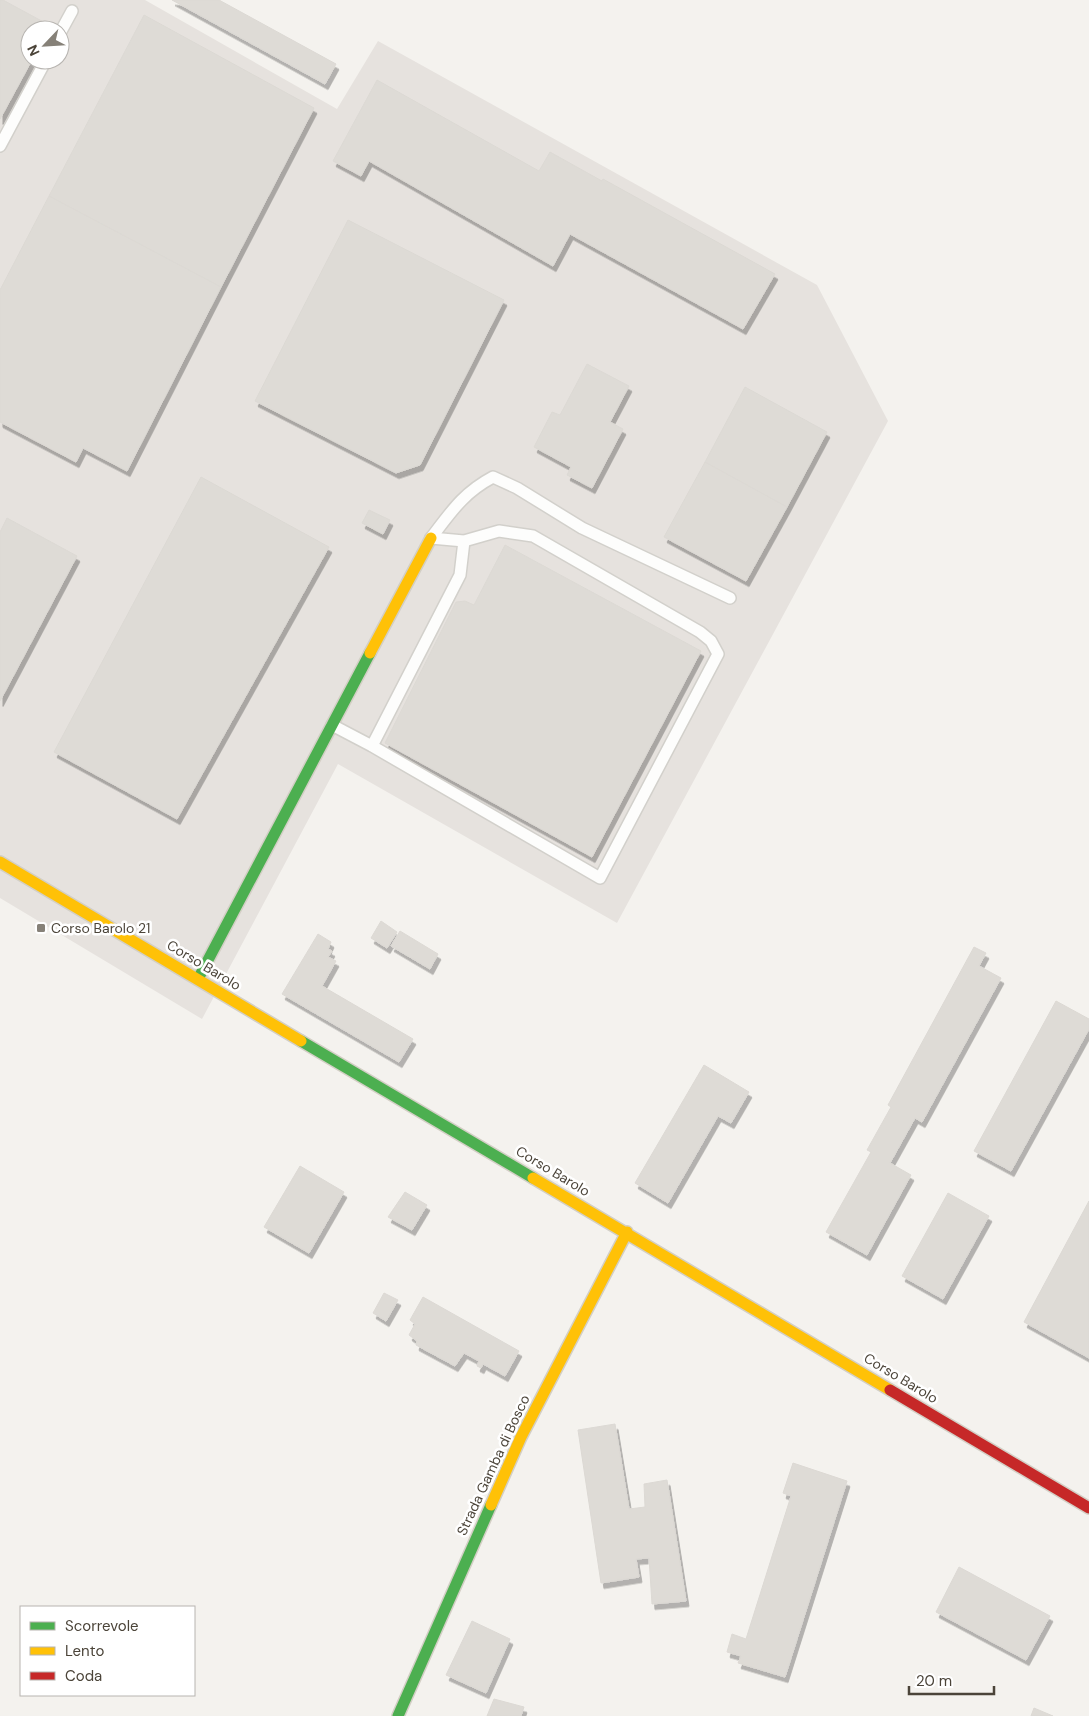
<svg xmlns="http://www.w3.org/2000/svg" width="1089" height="1716" viewBox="0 0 1089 1716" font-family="'DM Sans',sans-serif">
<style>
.industrial{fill:#e6e2de;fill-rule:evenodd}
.building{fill:#dedbd6;stroke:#dcd9d4;filter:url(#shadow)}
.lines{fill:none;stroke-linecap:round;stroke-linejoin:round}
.lane-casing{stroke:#d2d0cb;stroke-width:14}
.fast-casing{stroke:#d3cfc5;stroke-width:14}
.slow-casing{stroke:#d3cfc5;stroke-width:14}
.jam-casing{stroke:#d3cfc5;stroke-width:14}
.lane{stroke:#fdfdfc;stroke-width:11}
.fast{stroke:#4caf50;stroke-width:11}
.slow{stroke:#ffc107;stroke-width:11}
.jam{stroke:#c62828;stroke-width:11}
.poi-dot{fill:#868178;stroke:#fff;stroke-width:2}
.labels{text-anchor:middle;stroke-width:5;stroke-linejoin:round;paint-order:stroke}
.poi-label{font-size:14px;fill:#4b4439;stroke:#fff;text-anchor:start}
.street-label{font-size:14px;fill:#4b4439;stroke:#fff}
</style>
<defs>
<filter id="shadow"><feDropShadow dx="3" dy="5.5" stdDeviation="0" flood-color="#0004"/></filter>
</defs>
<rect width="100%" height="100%" fill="#f4f2ee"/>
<path class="industrial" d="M0,0H145L337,109L378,41L817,285L888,421L617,923L338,764L202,1019L0,898ZM30,30H60V60H30Z"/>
<path class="building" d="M0,0H3L51,26L49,30H30V60H32L0,119Z
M172,0H219L336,64L325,84Z
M144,15L314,108L221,287L49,196Z
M377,80L539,171L550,152L602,181L603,179L775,274L743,329L570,234L553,266L369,161L361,176L333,161Z
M49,196L221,287L127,471L83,448L76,462L0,422V290Z
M348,220L504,300L420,465L396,473L255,401Z
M587,364L629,386L610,422L623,429L592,488L567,475L571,467L534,447L552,412L560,415Z
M745,387L827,432L787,507L705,462Z
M705,462L787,507L746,581L664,537Z
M201,477L329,547L177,819L54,752Z
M369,510L390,520L383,534L362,523Z
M7,518L77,556L0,701V532Z
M505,545L701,651L592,857L385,743L456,602L465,601L474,605Z
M381,921L397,932L387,948L371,938Z
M400,931L438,954L430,969L391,946Z
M318,934L331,942L328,949L332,951L328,957L336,961L322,986L413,1039L399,1062L282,994Z
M974,947L986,953L979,966L1001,978L922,1122L915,1118L890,1163L911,1175L867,1255L826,1232L871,1152L867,1150L891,1107L888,1105Z
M1056,1001L1089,1019V1029L1011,1171L974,1151Z
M704,1065L749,1092L731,1123L718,1116L668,1203L635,1183Z
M300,1166L344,1192L309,1253L264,1227Z
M405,1192L427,1205L412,1230L388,1217Z
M948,1193L989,1216L943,1299L902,1276Z
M1089,1201V1358L1024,1322Z
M384,1293L398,1300L386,1321L373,1313Z
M423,1297L519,1351L505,1376L483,1364L481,1368L477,1366L479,1361L464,1353L455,1366L416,1345L417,1341L409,1335L415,1324L410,1320Z
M615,1424L629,1509L645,1507L644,1484L667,1480L686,1601L652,1604L649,1558L636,1559L639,1577L601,1583L578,1430Z
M793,1463L847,1481L785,1677L738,1663L741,1656L727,1652L732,1634L746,1639L791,1496L783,1493Z
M959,1567L1050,1616L1026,1660L936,1612Z
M472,1621L510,1639L486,1693L446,1675Z
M494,1699L524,1707L521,1716H487Z
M1034,1708L1053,1716H1031Z"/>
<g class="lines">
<g class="lane-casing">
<path id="lane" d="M60,33L72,11
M0,146L46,60
M431,538C451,512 463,493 493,477L517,488L582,528L730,598
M332,725L372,746L600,878L718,654L711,641L700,632L533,536L499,531L464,541L431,538
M372,746L460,575L464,541"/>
</g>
<g class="fast-casing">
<path id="fast" d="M198,979L370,653
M301,1041L533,1178
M398,1716L491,1505"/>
</g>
<g class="slow-casing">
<path id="slow" d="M370,653L431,538
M0,862L301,1041
M533,1178L890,1390
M491,1505L521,1437L627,1232"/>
</g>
<g class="jam-casing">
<path id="jam" d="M890,1390L1089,1508"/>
</g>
<use href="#lane" class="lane"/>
<use href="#fast" class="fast"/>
<use href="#slow" class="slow"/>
<use href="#jam" class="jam"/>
</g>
<rect class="poi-dot" x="36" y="923" width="10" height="10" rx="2.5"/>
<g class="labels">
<g class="poi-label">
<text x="51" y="933">Corso Barolo 21</text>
</g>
<g class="street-label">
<text transform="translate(204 965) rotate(31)" y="5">Corso Barolo</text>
<text transform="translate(553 1171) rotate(31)" y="5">Corso Barolo</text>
<text transform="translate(901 1378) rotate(31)" y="5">Corso Barolo</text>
<text transform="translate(493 1465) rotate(-65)" y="5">Strada Gamba di Bosco</text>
</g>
</g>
<rect x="20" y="1606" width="175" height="90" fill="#ffffff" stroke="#b7b4b0"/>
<rect x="30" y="1622" width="25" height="8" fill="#4caf50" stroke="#b7b4b0"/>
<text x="65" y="1631" font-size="15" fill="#4b4439">Scorrevole</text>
<rect x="30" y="1647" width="25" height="8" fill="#ffc107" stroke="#b7b4b0"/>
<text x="65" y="1656" font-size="15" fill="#4b4439">Lento</text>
<rect x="30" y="1672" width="25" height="8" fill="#c62828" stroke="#b7b4b0"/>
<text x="65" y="1681" font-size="15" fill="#4b4439">Coda</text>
<g transform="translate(45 45) rotate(245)"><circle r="24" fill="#ffffff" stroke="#b7b4b0"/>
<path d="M0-4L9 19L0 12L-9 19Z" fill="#868178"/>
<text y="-8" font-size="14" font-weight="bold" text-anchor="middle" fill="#4b4439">N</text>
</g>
<path d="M909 1686v8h85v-8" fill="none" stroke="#4b4439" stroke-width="2.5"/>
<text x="916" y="1686" font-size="15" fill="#4b4439" stroke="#ffffff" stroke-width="4" paint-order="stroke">20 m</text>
</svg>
